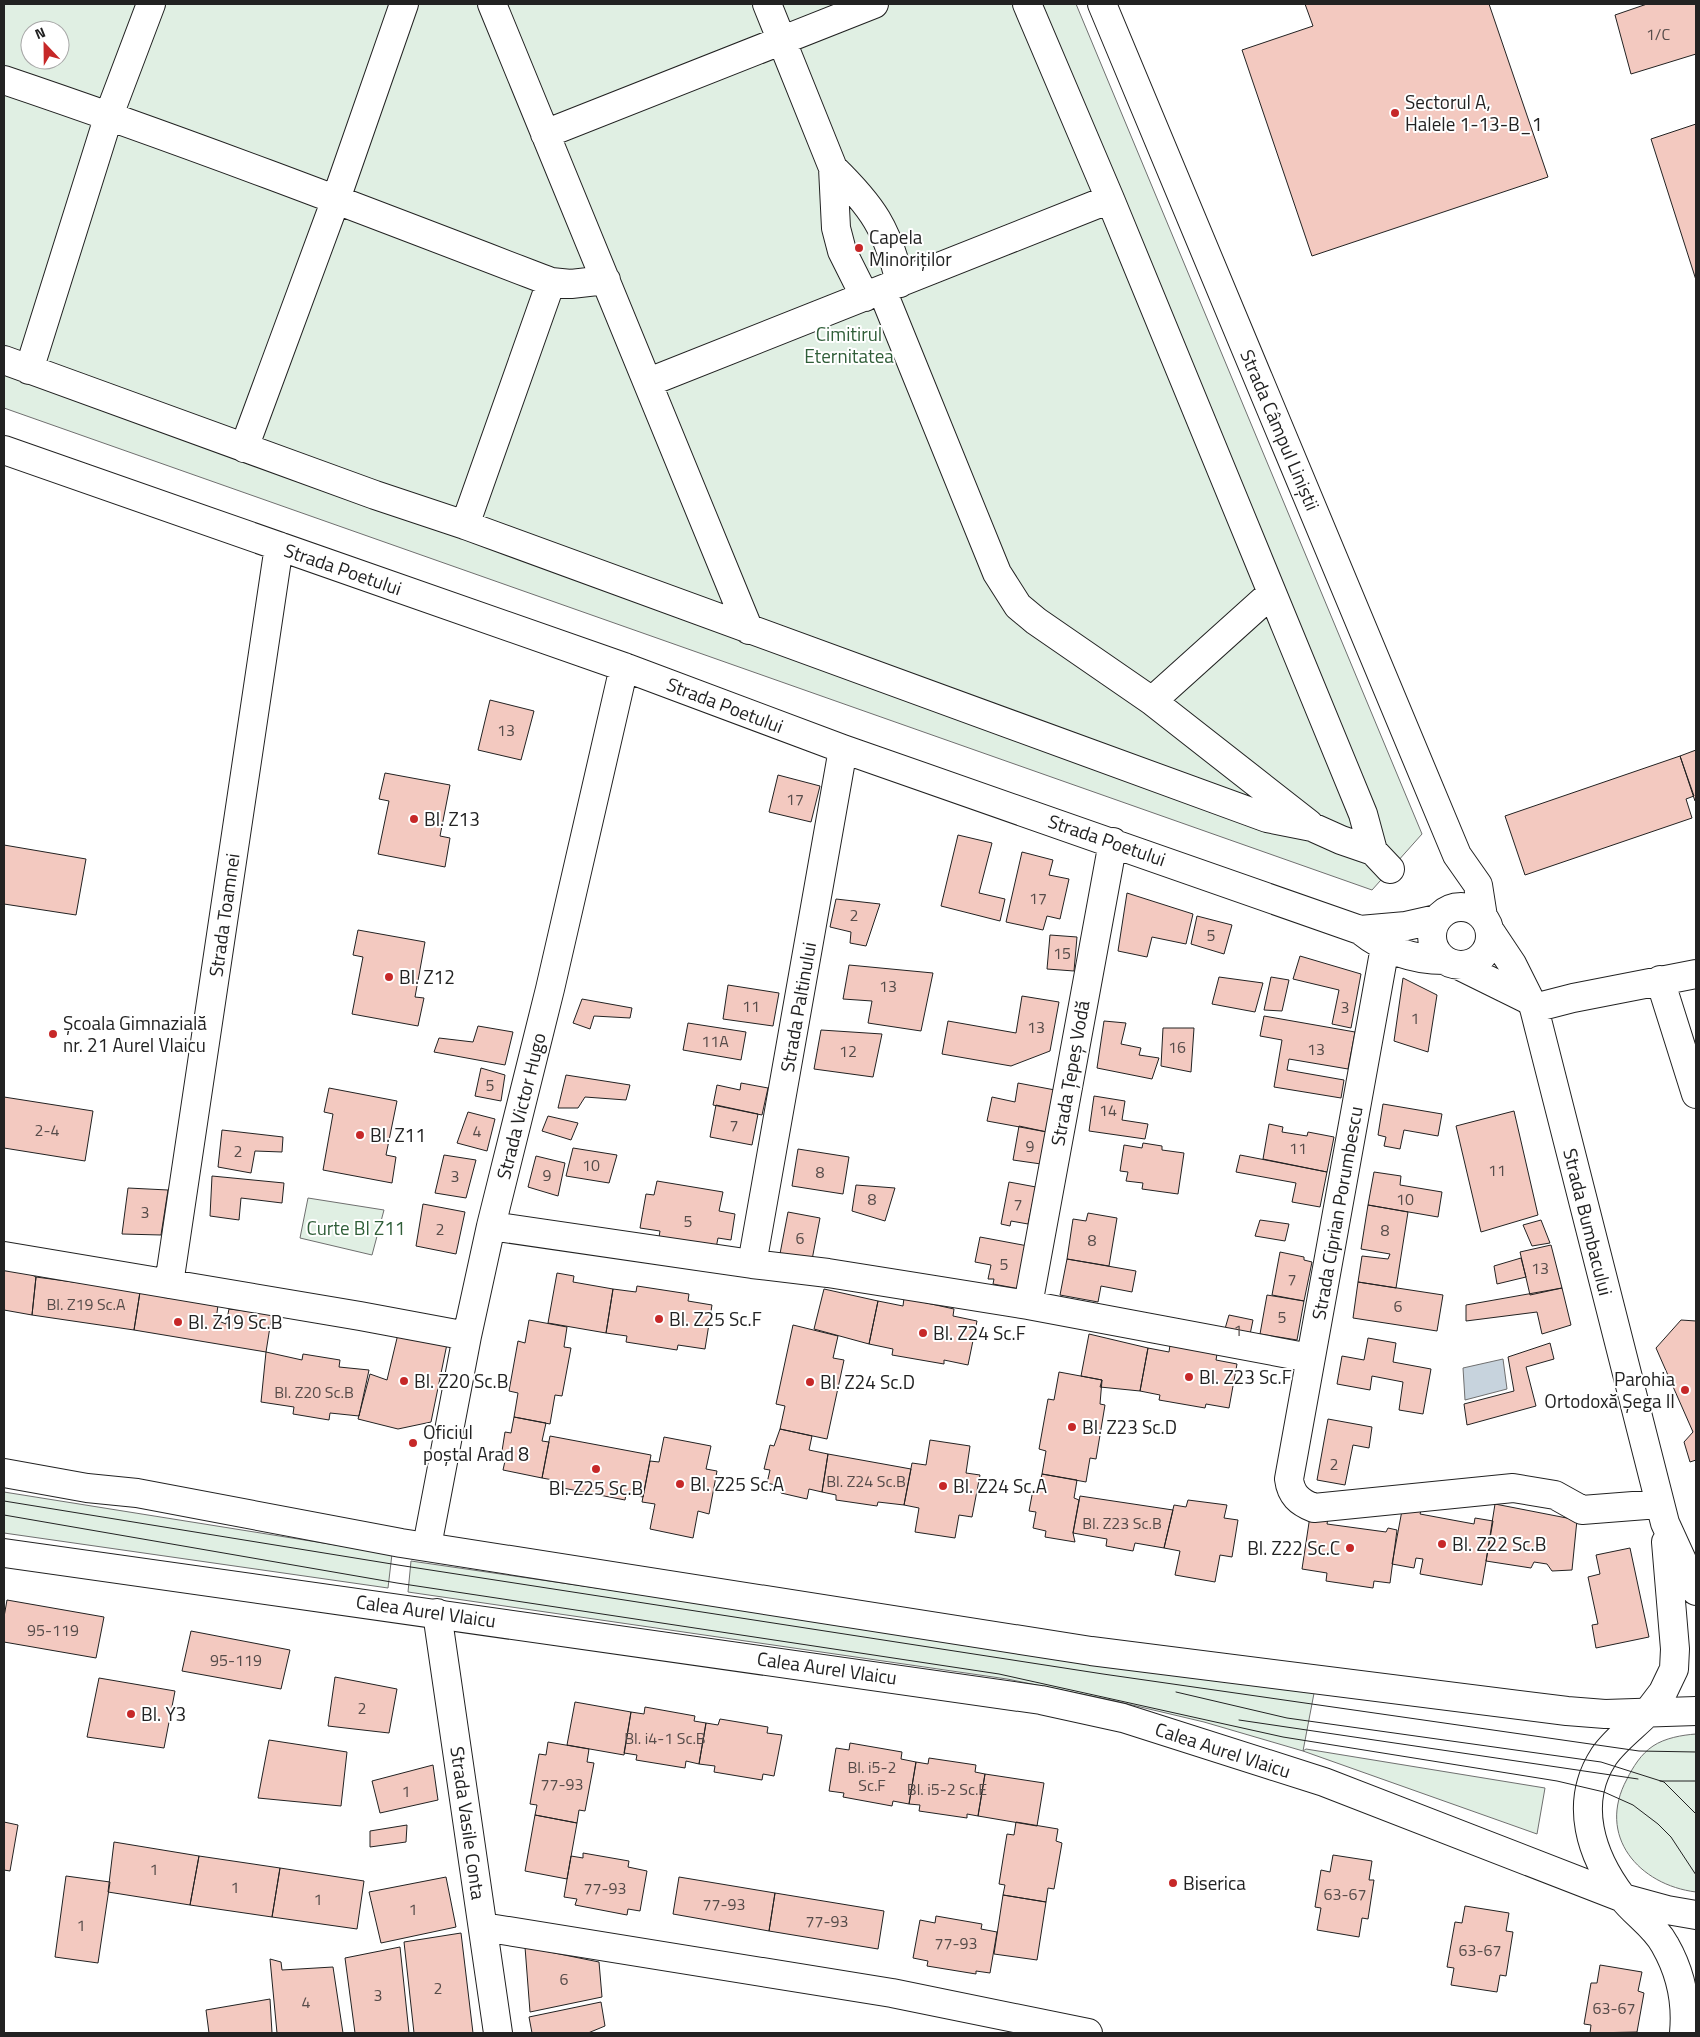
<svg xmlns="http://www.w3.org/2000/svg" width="1700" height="2037" viewBox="0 0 1700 2037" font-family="'Titillium Web',sans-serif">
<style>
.green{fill:#e0efe3;stroke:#6f6f6f;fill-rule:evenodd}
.water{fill:#c7d3dd;stroke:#6f6f6f}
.building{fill:#f3c9c0;stroke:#222}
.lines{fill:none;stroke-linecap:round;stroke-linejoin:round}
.minor-casing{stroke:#222;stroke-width:30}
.major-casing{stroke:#222;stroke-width:30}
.minor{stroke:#fff;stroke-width:28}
.major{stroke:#fff;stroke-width:28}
.tram{stroke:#222;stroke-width:1}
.poi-dot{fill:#c62828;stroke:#fff;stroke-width:2}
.labels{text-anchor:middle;stroke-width:4;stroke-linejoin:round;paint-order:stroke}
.number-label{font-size:16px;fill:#564c4a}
.poi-label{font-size:19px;fill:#222;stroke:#fff;text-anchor:start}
.park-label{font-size:19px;fill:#2f5e38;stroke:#fff}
.street-label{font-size:19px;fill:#222;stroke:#fff}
</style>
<rect width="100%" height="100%" fill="#fff"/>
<path class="green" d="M4,4H1076L1422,834L1372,890L4,408ZM30,30H60V60H30Z
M308,1198L384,1210L372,1255L300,1238Z
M4,1492L392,1554L388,1588L4,1533Z
M411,1561L988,1645L1315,1688L1303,1751L1306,1749L1545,1788L1537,1834L1303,1751L1204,1722L1111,1700L1007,1679L408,1592Z
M1696,1734V1892C1639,1885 1596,1836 1627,1779C1633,1767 1641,1754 1653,1746C1665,1738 1682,1735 1696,1734Z"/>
<path class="water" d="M1503,1359L1507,1389L1465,1400L1463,1368Z"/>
<path class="building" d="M1305,4H1489L1548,177L1312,256L1242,50L1313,26Z
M1647,4H1696V54L1631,74L1615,15Z
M1696,124V280L1651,139Z
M490,700L534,711L521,760L478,750Z
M1696,750V800L1695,801L1680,756Z
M1680,756L1694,796L1686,799L1692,818L1525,875L1505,816Z
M385,773L450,785L440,836L450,838L445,867L378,854L389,801L379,799Z
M778,775L820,786L811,822L769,812Z
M958,835L992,843L979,893L1005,899L1000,921L941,906Z
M4,845L86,859L76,915L4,904Z
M1022,852L1053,860L1049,875L1069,879L1060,919L1047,916L1043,930L1006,922Z
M1127,893L1193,914L1186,944L1152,937L1147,957L1118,951Z
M836,899L880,904L866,946L850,943L851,932L830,927Z
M1197,916L1232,925L1224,954L1191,944Z
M358,930L425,942L415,997L424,998L418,1026L352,1014L363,957L353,955Z
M1050,935L1077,937L1074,971L1047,969Z
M1300,956L1361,974L1351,1028L1332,1024L1339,990L1293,979Z
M849,965L933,973L921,1031L868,1023L872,1001L843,999Z
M1219,977L1263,983L1255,1012L1212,1004Z
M1271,977L1289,980L1282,1011L1264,1010Z
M1403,978L1437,995L1428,1052L1394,1041Z
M728,985L779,993L773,1026L723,1019Z
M1022,996L1059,1002L1050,1051L1011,1066L942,1054L948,1021L1016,1033Z
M582,999L632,1008L630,1018L594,1016L590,1029L573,1023Z
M1264,1016L1355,1032L1348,1069L1289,1059L1287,1070L1344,1080L1341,1098L1274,1087L1282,1040L1260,1036Z
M1104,1021L1126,1023L1121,1044L1141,1048L1139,1055L1159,1058L1152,1079L1097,1068Z
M688,1023L746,1032L741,1060L683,1050Z
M478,1026L513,1032L505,1065L434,1052L439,1038L473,1042Z
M1163,1028H1194L1191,1072L1161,1066Z
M821,1030L882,1034L873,1077L814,1069Z
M481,1068L505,1075L501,1101L475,1096Z
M566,1075L630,1085L626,1100L585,1097L578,1108H558Z
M741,1083L768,1088L762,1115L713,1105L717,1085L740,1090Z
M1018,1083L1055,1090L1047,1132L987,1121L992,1097L1015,1102Z
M329,1088L397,1101L386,1155L396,1157L392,1183L323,1170L333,1114L324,1112Z
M1094,1096L1125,1101L1122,1120L1148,1124L1145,1139L1089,1131Z
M4,1097L93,1111L85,1161L4,1148Z
M1383,1104L1442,1114L1438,1136L1404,1130L1400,1149L1384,1146L1386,1137L1378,1135Z
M716,1105L758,1114L752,1145L710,1137Z
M1514,1111L1538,1215L1481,1232L1456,1126Z
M468,1112L495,1119L487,1151L457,1143Z
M548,1116L578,1123L571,1140L542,1131Z
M1269,1124L1283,1127L1282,1132L1307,1136L1308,1132L1334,1137L1327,1172L1263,1159Z
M1019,1126L1047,1132L1041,1164L1013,1160Z
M222,1130L283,1137L282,1152L255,1151L251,1173L218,1167Z
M1143,1143L1162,1146V1150L1184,1153L1178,1194L1142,1189L1143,1183L1126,1181L1128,1172L1120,1171L1124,1145L1142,1148Z
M573,1148L617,1155L609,1183L566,1176Z
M798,1149L849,1157L843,1194L792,1186Z
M444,1155L476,1160L466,1198L435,1193Z
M1240,1155L1327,1172L1320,1207L1292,1202L1296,1183L1236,1172Z
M536,1156L565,1163L558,1196L528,1187Z
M1374,1172L1401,1176L1400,1185L1442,1192L1438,1217L1368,1205Z
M212,1176L284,1183L282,1203L241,1198L239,1220L210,1216Z
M657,1181L723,1192L719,1211L735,1214L731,1240L718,1238L715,1253L658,1243L660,1231L640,1228L646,1194L654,1195Z
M1009,1182L1036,1187L1028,1224L1011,1221L1010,1226L1001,1224Z
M856,1185L895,1188L885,1221L852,1211Z
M128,1188L168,1190L161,1235L122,1234Z
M423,1204L465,1212L456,1254L416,1246Z
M1368,1205L1408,1212L1396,1288L1358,1282L1362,1256L1388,1259L1390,1254L1361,1249Z
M788,1212L820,1218L811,1265L779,1259Z
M1088,1213L1117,1218L1109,1266L1067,1259L1073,1219L1086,1221Z
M1260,1220L1289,1224L1285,1241L1255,1236Z
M1541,1220L1550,1243L1532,1246L1523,1225Z
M980,1237L1028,1246L1020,1289L993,1284L994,1279H988L991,1265L975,1262Z
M1551,1245L1562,1288L1530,1295L1520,1252Z
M1280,1252L1304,1257V1260L1312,1262L1304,1301L1272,1295Z
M1521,1258L1526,1277L1497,1284L1494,1266Z
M1067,1259L1136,1271L1132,1292L1101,1286L1098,1302L1060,1295Z
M4,1268L21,1269L36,1277L32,1315L4,1310Z
M557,1273L574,1276L573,1282L613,1289L606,1333L548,1323Z
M36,1277L88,1284L89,1279L140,1292L134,1330L32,1315Z
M1358,1282L1443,1295L1437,1331L1353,1318Z
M637,1286L689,1294L688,1301L712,1305L705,1349L678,1345L677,1350L626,1342L627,1336L606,1333L613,1289L636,1292Z
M1562,1288L1571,1325L1542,1334L1537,1312L1466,1321V1305Z
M824,1289L878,1301L869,1344L814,1329Z
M140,1292L219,1298L216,1320L226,1324L229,1309L272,1314L266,1352L134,1330Z
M1267,1295L1304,1301L1297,1340L1260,1334Z
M904,1298L954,1309L953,1316L977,1321L968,1365L944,1360V1364L892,1355L893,1349L869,1344L878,1301L903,1306Z
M1229,1315L1253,1320L1248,1344L1222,1339Z
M529,1320L567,1327L564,1347L571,1348L562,1396L555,1395L550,1424L514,1417L518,1393L509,1391L518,1341L525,1343Z
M1681,1320L1696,1321V1460L1690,1462L1684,1442L1693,1432L1656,1348Z
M793,1325L838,1336L833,1358L844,1360L827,1439L780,1429L785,1406L776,1404Z
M398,1334L447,1344L431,1422L398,1429L358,1419L370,1374L387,1380Z
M1089,1334L1148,1348L1140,1391L1100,1387L1102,1380L1081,1376Z
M1368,1338L1396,1343L1393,1362L1431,1369L1423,1414L1399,1410L1403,1382L1372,1376L1370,1390L1337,1384L1342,1356L1364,1360Z
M1550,1343L1554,1359L1526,1367L1536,1406L1467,1425L1464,1404L1514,1391L1508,1357Z
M1170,1345L1217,1354L1216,1360L1237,1364L1229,1408L1206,1404L1205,1408L1159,1400L1160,1395L1140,1391L1148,1348L1169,1352Z
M266,1352L302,1360L303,1354L340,1360L339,1367L369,1370L359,1416L330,1413L329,1420L293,1414L294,1407L261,1402Z
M1059,1372L1102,1380L1100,1404L1105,1405L1096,1459L1090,1458L1086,1482L1042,1474L1046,1451L1039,1449L1048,1399L1054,1400Z
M514,1417L546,1423L542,1441L549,1442L542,1478L503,1470L507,1452L502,1451L505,1432L511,1433Z
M1328,1419L1372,1427L1369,1448L1353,1445L1345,1485L1317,1480Z
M780,1429L812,1436L809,1450L828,1454L822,1492L809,1489L807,1499L781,1493L783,1487L767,1483L770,1470L764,1469L770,1445L774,1446Z
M550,1436L651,1455L643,1497L626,1494L625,1500L563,1488L564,1482L542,1478Z
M664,1437L711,1446L706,1469L717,1471L709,1514L698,1511L693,1538L650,1529L655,1504L642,1502L650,1461L659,1462Z
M930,1440L970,1446L966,1473L980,1475L972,1517L959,1515L955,1538L915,1532L919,1508L904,1505L912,1463L926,1465Z
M828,1454L911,1469L904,1505L878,1502L877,1506L836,1500V1495L822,1492Z
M1042,1474L1077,1480L1074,1498L1079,1500L1073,1533L1075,1542L1045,1537L1046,1531L1033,1528L1036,1512L1029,1511L1033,1490L1038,1491Z
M1080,1496L1173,1510L1164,1548L1135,1543L1133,1551L1106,1546L1107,1539L1073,1533Z
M1188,1500L1227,1505L1224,1518L1238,1520L1232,1557L1220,1555L1215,1582L1175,1575L1180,1551L1164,1548L1174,1505L1186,1507Z
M1495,1504L1577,1520L1572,1570L1552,1571L1547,1564L1534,1562L1531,1568L1486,1561Z
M1403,1505L1422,1508L1420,1514L1474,1524L1475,1518L1493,1521L1482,1585L1420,1574L1423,1559L1416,1558L1414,1568L1392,1564Z
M1310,1516L1328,1518L1327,1524L1386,1532L1388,1528L1397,1530L1390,1583L1374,1581L1373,1588L1326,1581L1327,1573L1302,1569Z
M1630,1548L1649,1637L1596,1648L1592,1625L1598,1624L1588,1577L1600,1574L1596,1555Z
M7,1600L104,1617L96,1658L4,1642V1617Z
M191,1631L290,1650L281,1689L182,1671Z
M335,1677L397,1689L389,1733L328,1726Z
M99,1678L175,1691L164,1748L87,1737Z
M575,1702L631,1712L624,1755L567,1745Z
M645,1707L695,1716L694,1721L706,1723L699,1764L686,1761L685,1768L636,1760L637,1755L624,1753L631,1712L644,1714Z
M720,1719L768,1727L767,1733L782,1735L774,1776L763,1774L762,1780L714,1772L715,1766L699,1764L706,1723L718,1725Z
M269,1740L347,1752L341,1806L258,1798Z
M548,1742L589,1749L587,1762L594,1763L585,1811L579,1810L577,1823L535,1815L537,1805L530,1804L539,1754L546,1755Z
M850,1743L902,1752L901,1759L916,1762L909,1804L893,1801L892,1806L843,1797L844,1793L829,1791L836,1748L849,1750Z
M929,1758L976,1765L975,1772L985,1774L978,1816L967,1814V1818L919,1811L920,1805L909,1804L916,1762L928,1764Z
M433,1765L438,1800L380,1813L372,1781Z
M985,1774L1044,1783L1037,1826L978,1816Z
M535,1815L577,1823L567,1879L525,1871Z
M4,1822L18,1825L10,1871L4,1870Z
M1016,1822L1058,1829L1056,1841L1062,1843L1054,1889L1048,1888L1046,1902L1003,1895L1005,1885L999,1884L1007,1834L1014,1835Z
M407,1825L406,1842L370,1847V1831Z
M114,1842L199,1856L190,1905L108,1892Z
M583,1853L629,1861L628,1867L647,1871L640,1911L628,1909L627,1915L575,1905L577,1899L564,1897L571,1856L583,1858Z
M1333,1855L1372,1861L1369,1880H1374L1368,1919L1362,1918L1359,1937L1317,1930L1321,1908L1315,1907L1321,1870L1330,1872Z
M199,1856L280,1868L272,1917L190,1905Z
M280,1868L364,1881L357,1929L272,1917Z
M66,1876L110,1882L98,1963L55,1957Z
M446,1877L456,1927L381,1943L369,1892Z
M679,1877L775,1893L769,1931L673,1914Z
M775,1893L884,1911L878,1949L769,1931Z
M1003,1895L1046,1902L1037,1960L994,1954Z
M1465,1906L1509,1913L1506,1931L1513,1932L1506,1976L1500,1975L1497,1992L1451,1985L1454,1968L1447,1967L1455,1922L1462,1923Z
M936,1916L982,1924L981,1929L997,1932L990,1973L976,1971V1974L927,1966L928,1961L913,1958L920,1920L935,1923Z
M461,1933L473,2033H414L404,1942Z
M400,1947L409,2033H355L345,1958Z
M525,1947L599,1962L602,1997L530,2012Z
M270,1959L281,1962L282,1970L333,1967L343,2033H277Z
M1600,1965L1642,1972L1638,1991L1644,1993L1637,2032L1590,2033L1591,2025L1584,2024L1591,1983H1597Z
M270,1999L272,2033H209L206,2010Z
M601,2002L605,2026L588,2033H532L529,2017Z"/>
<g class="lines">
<g class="minor-casing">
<path id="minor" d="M492,4L749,630
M767,4L833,168L836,228L842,251L865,297
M1027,4L1110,199L1363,814L1373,851
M1102,4L1457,855L1478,885L1483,917
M4,80C188,142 369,212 551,282L571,284L606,280
M545,134L874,4
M833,168C872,206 888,229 900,283
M882,290L997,573L1018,606L1036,621L1152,701L1309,824
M4,360L375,495L465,525L1267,818L1312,827L1341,840L1373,851L1390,869
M29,370L109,115L151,4
M649,382L1110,199
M244,448L336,199L404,4
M4,450L624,667L843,749L1360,930C1385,950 1412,960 1444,960
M465,525L551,282
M1152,701L1272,593
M1432 936a29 29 0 1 1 58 0a29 29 0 1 1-58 0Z
M1360,930L1406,926L1437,919
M1490,931L1512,964L1534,1008L1665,1523L1696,1591
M1385,947L1289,1479C1291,1495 1299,1502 1314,1508L1513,1488L1555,1495L1582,1510L1659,1504
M1458,965L1531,1001
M1660,980L1696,1094
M1534,1008L1573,998L1696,974
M491,1226L752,1264L828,1273L1028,1305L1310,1358
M4,1256L360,1316L467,1336
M752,1264L843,749
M169,1284L279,546
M1028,1305L1113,842
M427,1546L467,1336L491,1226L550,989L624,667
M437,1613L498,2033
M1647,1713L1663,1692L1674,1669L1675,1649L1666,1542
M483,1927L892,1993L1088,2033"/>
</g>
<g class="major-casing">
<path id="major" d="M4,1473L87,1488L137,1493L401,1543L1091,1651L1567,1711L1605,1714L1696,1711
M4,1553L1041,1700L1123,1718L1324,1782L1623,1898L1667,1910L1696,1915
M1647,1713C1633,1727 1615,1740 1604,1756C1573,1803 1591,1856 1622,1897C1635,1914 1655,1926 1665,1945C1681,1973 1687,2001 1684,2033"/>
</g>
<use href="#minor" class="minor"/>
<use href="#major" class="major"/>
<path class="tram" d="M4,1501L398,1565L1103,1674L1639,1751L1696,1752
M4,1515L397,1583L999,1674L1283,1737L1557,1781L1604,1792L1633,1805L1658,1824L1671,1837L1696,1875
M1176,1692L1287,1718L1601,1762L1664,1782L1696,1814
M1239,1720L1638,1779
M1660,1781H1696"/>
</g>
<g class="poi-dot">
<circle cx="1395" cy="113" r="5"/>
<circle cx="859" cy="248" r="5"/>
<circle cx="414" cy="819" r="5"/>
<circle cx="389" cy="977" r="5"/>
<circle cx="53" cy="1034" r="5"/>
<circle cx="360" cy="1135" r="5"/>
<circle cx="659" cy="1319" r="5"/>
<circle cx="178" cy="1322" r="5"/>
<circle cx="923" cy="1333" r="5"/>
<circle cx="1189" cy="1377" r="5"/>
<circle cx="404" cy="1381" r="5"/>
<circle cx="810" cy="1382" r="5"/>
<circle cx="1685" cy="1390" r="5"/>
<circle cx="1072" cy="1427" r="5"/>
<circle cx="413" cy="1443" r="5"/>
<circle cx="596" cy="1469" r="5"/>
<circle cx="680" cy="1484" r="5"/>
<circle cx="943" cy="1486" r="5"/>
<circle cx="1442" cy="1544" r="5"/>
<circle cx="1350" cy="1548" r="5"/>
<circle cx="131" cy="1714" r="5"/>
<circle cx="1173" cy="1883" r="5"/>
</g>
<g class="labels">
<g class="number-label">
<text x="1658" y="40">1/C</text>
<text x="506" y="736">13</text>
<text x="795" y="805">17</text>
<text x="1038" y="904">17</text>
<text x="854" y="921">2</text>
<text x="1211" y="941">5</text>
<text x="1062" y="959">15</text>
<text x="888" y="992">13</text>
<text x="751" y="1012">11</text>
<text x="1345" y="1013">3</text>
<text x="1415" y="1024">1</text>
<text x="1036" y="1033">13</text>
<text x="715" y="1047">11A</text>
<text x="1177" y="1053">16</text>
<text x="1316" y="1055">13</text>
<text x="848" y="1057">12</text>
<text x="490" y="1091">5</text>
<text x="1108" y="1116">14</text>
<text x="734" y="1131">7</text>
<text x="47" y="1136">2-4</text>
<text x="477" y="1137">4</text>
<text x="1030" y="1152">9</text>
<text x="1298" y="1154">11</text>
<text x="238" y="1157">2</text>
<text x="591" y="1171">10</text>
<text x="1497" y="1176">11</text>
<text x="820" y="1178">8</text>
<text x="547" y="1181">9</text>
<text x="455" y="1182">3</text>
<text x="872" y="1205">8</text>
<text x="1405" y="1205">10</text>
<text x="1018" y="1210">7</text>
<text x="145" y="1218">3</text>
<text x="688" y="1227">5</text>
<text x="440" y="1235">2</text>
<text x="1385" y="1236">8</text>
<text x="800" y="1244">6</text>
<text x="1092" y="1246">8</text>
<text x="1004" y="1270">5</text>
<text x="1540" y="1274">13</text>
<text x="1292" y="1285">7</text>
<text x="86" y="1310">Bl. Z19 Sc.A</text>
<text x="1398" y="1312">6</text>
<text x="1282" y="1323">5</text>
<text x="1238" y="1336">1</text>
<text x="314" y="1398">Bl. Z20 Sc.B</text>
<text x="1334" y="1470">2</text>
<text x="866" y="1487">Bl. Z24 Sc.B</text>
<text x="1122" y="1529">Bl. Z23 Sc.B</text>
<text x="53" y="1636">95-119</text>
<text x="236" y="1666">95-119</text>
<text x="362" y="1714">2</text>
<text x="665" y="1744">Bl. i4-1 Sc.B</text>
<text x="872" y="1773">Bl. i5-2<tspan x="872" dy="18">Sc.F</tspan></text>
<text x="562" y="1790">77-93</text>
<text x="947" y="1795">Bl. i5-2 Sc.E</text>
<text x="406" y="1797">1</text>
<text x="154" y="1875">1</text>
<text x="235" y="1893">1</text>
<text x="605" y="1894">77-93</text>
<text x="1345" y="1900">63-67</text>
<text x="318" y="1905">1</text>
<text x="724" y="1910">77-93</text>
<text x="413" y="1915">1</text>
<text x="827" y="1927">77-93</text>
<text x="81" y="1931">1</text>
<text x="956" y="1949">77-93</text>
<text x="1480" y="1956">63-67</text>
<text x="564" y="1985">6</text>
<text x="438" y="1994">2</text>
<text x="378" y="2001">3</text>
<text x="306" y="2008">4</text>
<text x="1614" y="2014">63-67</text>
</g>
<g class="poi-label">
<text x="1405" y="109">Sectorul A,<tspan x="1405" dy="22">Halele 1-13-B_1</tspan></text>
<text x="869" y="244">Capela<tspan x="869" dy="22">Minoriților</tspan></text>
<text x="424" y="826">Bl. Z13</text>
<text x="399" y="984">Bl. Z12</text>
<text x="63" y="1030">Școala Gimnazială<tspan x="63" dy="22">nr. 21 Aurel Vlaicu</tspan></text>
<text x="370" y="1142">Bl. Z11</text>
<text x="669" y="1326">Bl. Z25 Sc.F</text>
<text x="188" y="1329">Bl. Z19 Sc.B</text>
<text x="933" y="1340">Bl. Z24 Sc.F</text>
<text x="1199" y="1384">Bl. Z23 Sc.F</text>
<text x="1675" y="1386" text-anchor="end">Parohia<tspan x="1675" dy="22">Ortodoxă Șega II</tspan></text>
<text x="414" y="1388">Bl. Z20 Sc.B</text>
<text x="820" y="1389">Bl. Z24 Sc.D</text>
<text x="1082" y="1434">Bl. Z23 Sc.D</text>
<text x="423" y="1439">Oficiul<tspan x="423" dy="22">poștal Arad 8</tspan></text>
<text x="690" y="1491">Bl. Z25 Sc.A</text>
<text x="953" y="1493">Bl. Z24 Sc.A</text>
<text x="596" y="1495" text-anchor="middle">Bl. Z25 Sc.B</text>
<text x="1452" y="1551">Bl. Z22 Sc.B</text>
<text x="1340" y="1555" text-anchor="end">Bl. Z22 Sc.C</text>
<text x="141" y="1721">Bl. Y3</text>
<text x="1183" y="1890">Biserica</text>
</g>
<g class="park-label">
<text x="849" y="341">Cimitirul<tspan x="849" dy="22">Eternitatea</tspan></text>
<text x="356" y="1235">Curte Bl Z11</text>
</g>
<g class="street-label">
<text transform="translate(1280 430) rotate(67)" y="7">Strada Câmpul Liniștii</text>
<text transform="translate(343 569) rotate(19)" y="7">Strada Poetului</text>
<text transform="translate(725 705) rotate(21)" y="7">Strada Poetului</text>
<text transform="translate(1107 840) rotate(19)" y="7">Strada Poetului</text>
<text transform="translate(224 915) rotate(-82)" y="7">Strada Toamnei</text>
<text transform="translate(798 1007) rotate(-80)" y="7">Strada Paltinului</text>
<text transform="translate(1070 1073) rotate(-80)" y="7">Strada Țepeș Vodă</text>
<text transform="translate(521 1106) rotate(-76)" y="7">Strada Victor Hugo</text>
<text transform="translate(1337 1213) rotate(-80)" y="7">Strada Ciprian Porumbescu</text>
<text transform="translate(1588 1222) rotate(76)" y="7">Strada Bumbacului</text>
<text transform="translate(426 1611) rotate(8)" y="7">Calea Aurel Vlaicu</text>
<text transform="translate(827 1668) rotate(8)" y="7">Calea Aurel Vlaicu</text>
<text transform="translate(1223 1750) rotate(18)" y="7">Calea Aurel Vlaicu</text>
<text transform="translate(468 1823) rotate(82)" y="7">Strada Vasile Conta</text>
</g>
</g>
<rect width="1700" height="2037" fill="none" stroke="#222222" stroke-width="10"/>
<g transform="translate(45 45) rotate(338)"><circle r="24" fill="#ffffff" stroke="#a7a7a7"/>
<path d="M0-4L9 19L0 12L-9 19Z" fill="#c62828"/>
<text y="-8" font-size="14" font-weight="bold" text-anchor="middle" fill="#222222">N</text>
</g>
</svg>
